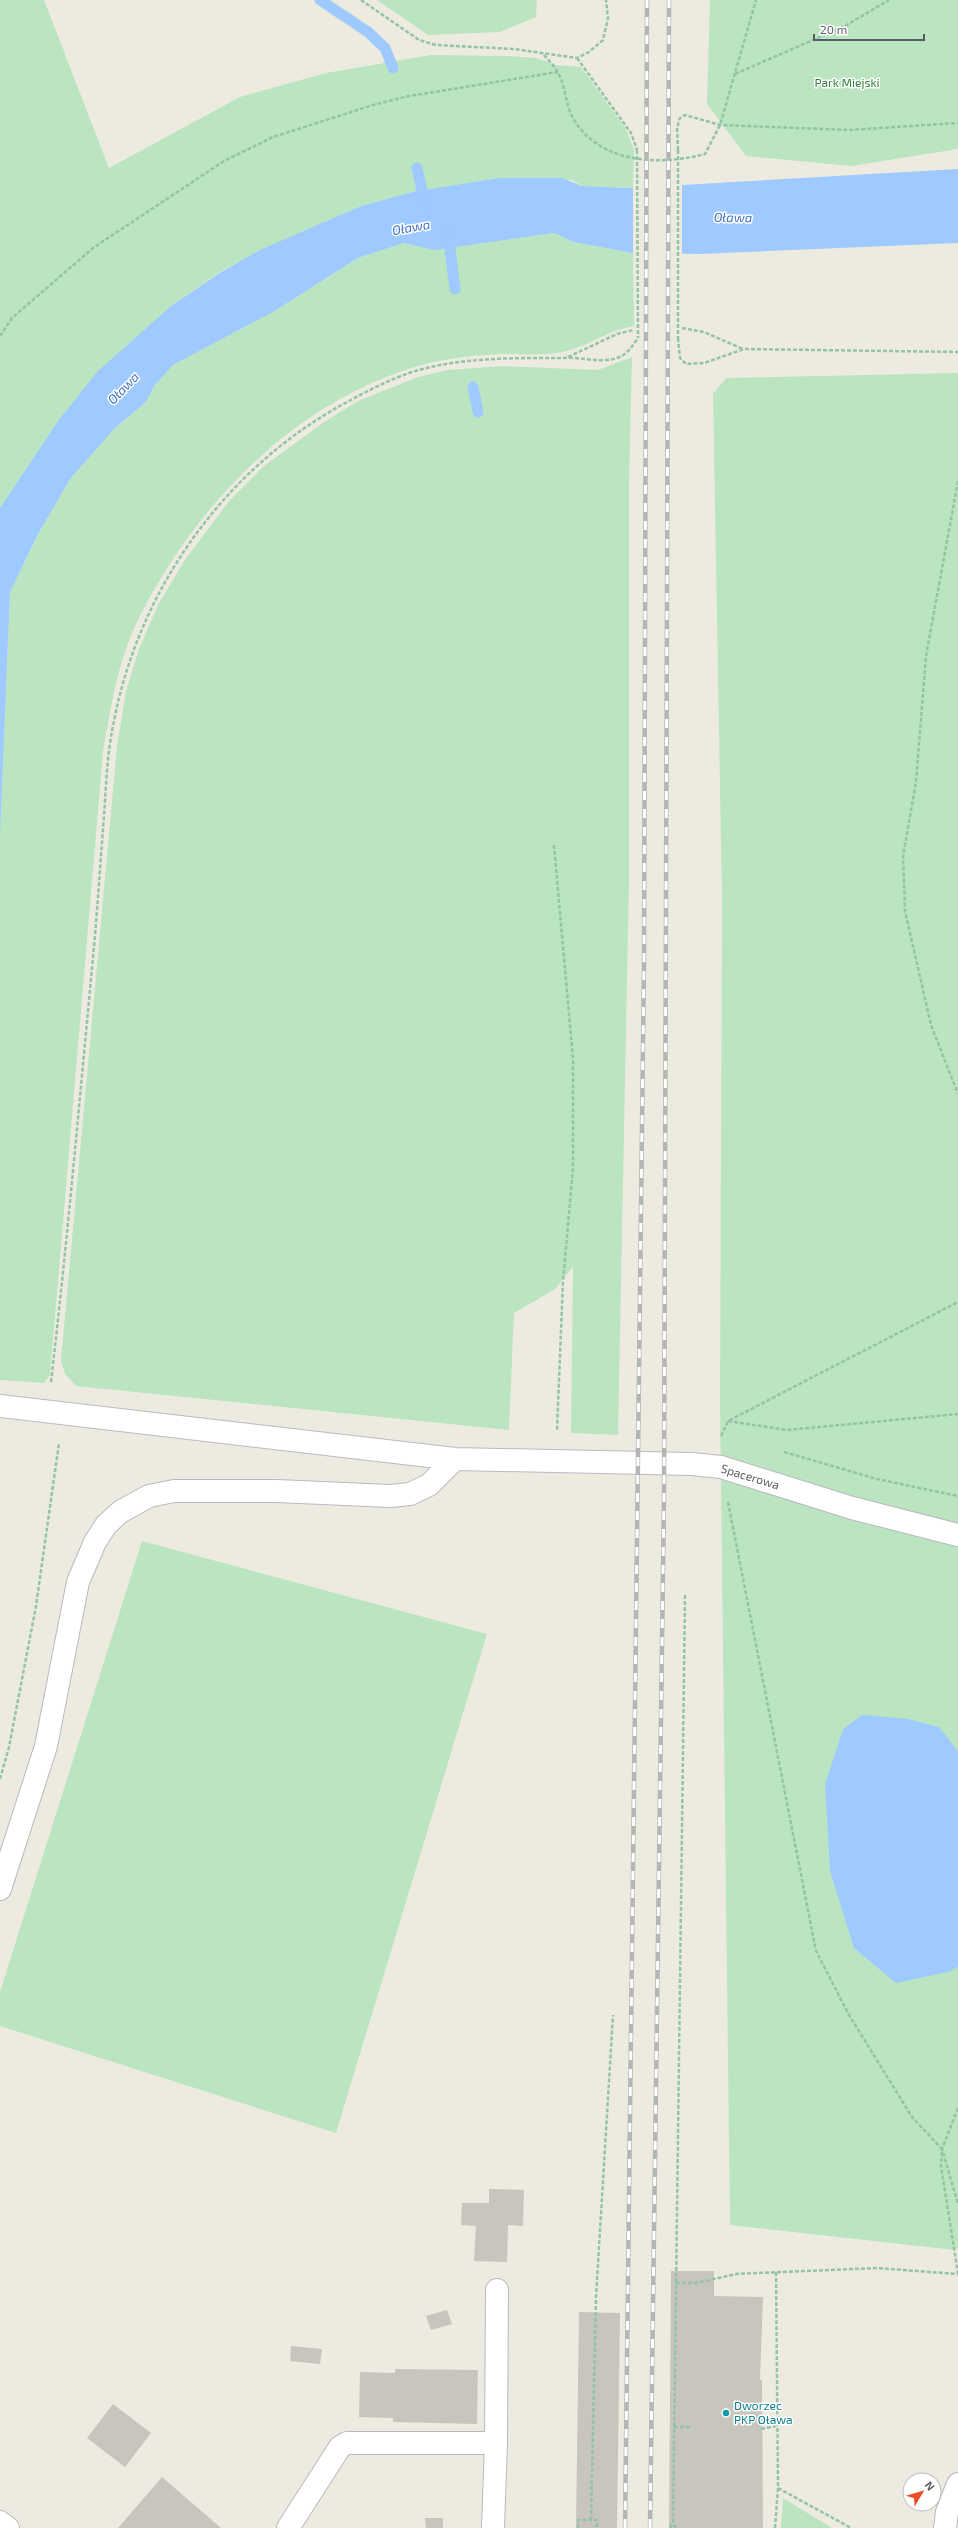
<svg xmlns="http://www.w3.org/2000/svg" width="958" height="2528" viewBox="0 0 958 2528" font-family="'Exo 2',sans-serif">
<style>
.green{fill:#bbe5c0}
.water{fill:#9ecaff}
.pier{fill:#edebe0}
.lines{fill:none;stroke-linecap:round;stroke-linejoin:round}
.stream{stroke:#9ecaff;stroke-width:11}
.building{fill:#c7c5bd}
.minor-casing{stroke:#b8bac0;stroke-width:24}
.path{stroke:#93c4a6;stroke-width:2.5;stroke-dasharray:4 2;stroke-linecap:butt}
.minor{stroke:#fff;stroke-width:22}
.rail-casing{stroke:#b4b5b5;stroke-width:4.5}
.rail{stroke:#fff;stroke-width:3;stroke-dasharray:9;stroke-linecap:butt}
.path-bridge{stroke:#93c4a6;stroke-width:2.5;stroke-dasharray:4 2;stroke-linecap:butt}
.culture-dot{fill:#0f9aa8;stroke:#fff;stroke-width:1.5}
.labels{text-anchor:middle;stroke-width:3;stroke-linejoin:round;paint-order:stroke}
.park-label{font-size:12px;fill:#31813e;stroke:#fff}
.street-label{font-size:12px;fill:#595c62;stroke:#fff}
.culture-label{font-size:12px;fill:#0d838f;stroke:#fff;text-anchor:start}
.water-label{font-size:13px;font-style:italic;fill:#3e72c5;stroke:#fff}
</style>
<rect width="100%" height="100%" fill="#edebe0"/>
<path class="green" d="M0,0H44L109,168L240,97L326,73L431,55L509,56L536,58L556,65L581,67L626,129L634,150L633,188L582,186L572,180L412,192L361,206L258,252L221,271L171,306L58,421L0,508Z
M377,0H537L536,17L500,32L428,35Z
M710,0H958V149L851,166L746,156L707,104Z
M554,233L573,242L633,253L634,326C609,330 590,345 567,351C547,356 524,354 503,354C476,355 448,358 422,365C296,400 196,504 139,618C118,659 111,707 103,752L50,1375L44,1383L0,1380V831L10,592L38,534L71,478L115,428L146,402L154,386L173,365L273,312L358,258L404,243L434,249Z
M632,357L629,483V880L618,1435L571,1433L573,1267L555,1289L514,1313L509,1430L76,1386L65,1374L61,1360L117,746L126,691L139,649L158,605L184,561L229,501L264,466L324,422L358,401L418,377L448,370L503,366L598,370Z
M958,373V2248L955,2250L730,2225L720,1406L722,899L713,394L726,378Z
M142,1541L487,1634L336,2133L0,2026V1992Z
M783,2498L832,2528H781Z"/>
<path class="water" d="M958,169V243L700,254L633,253L573,242L554,233L434,250L404,243L358,258L273,312L173,365L154,386L146,402L115,428L71,478L38,534L10,592L0,837V508L58,421L98,371L171,306L221,272L260,250L361,206L412,192L499,178H562L582,186L630,188Z
M862,1715L908,1719L939,1727L958,1751V1967L948,1972L896,1983L854,1948L830,1871L825,1784L843,1729Z"/>
<path class="pier" d="M682,184V256L633,255V186Z"/>
<g class="lines">
<path class="stream" d="M320,0L368,32L385,48L393,68
M417,168L425,204
M448,234L455,289
M473,387L478,412"/>
</g>
<path class="building" d="M489,2189L524,2190L523,2226L508,2225L507,2262L474,2261L476,2226L461,2225L462,2203H489Z
M671,2271H714V2296L763,2297L760,2380H762L763,2528H669Z
M447,2310L452,2324L431,2330L426,2316Z
M579,2312L620,2313L617,2528H576Z
M291,2346L322,2349L320,2364L290,2361Z
M395,2369L478,2370L477,2424L393,2422V2418L359,2417L360,2372L395,2373Z
M113,2404L151,2433L125,2467L87,2438Z
M162,2477L199,2509L221,2528H118Z
M425,2518H443V2528H426Z"/>
<g class="lines">
<g class="minor-casing">
<path id="minor" d="M0,1406L455,1459L692,1464L721,1467L852,1508L958,1535
M0,1889L46,1746L78,1582L95,1542L106,1525L120,1512L149,1496L174,1491H277L390,1496L410,1494L429,1485L455,1459
M0,2522L8,2528
M288,2528L340,2447L347,2443H496
M493,2528L496,2443L497,2290
M945,2528L947,2512L958,2484"/>
</g>
<path class="path" d="M361,0L419,40L436,45L514,49L577,58L589,52L603,40L608,18L606,0
M544,55C548,60 554,65 557,71C566,85 565,104 573,118C599,164 660,166 705,154L720,125L756,0
M577,58L631,133L637,150
M735,74L845,26L889,0
M678,150L677,128L680,118L685,115L720,125L849,130L958,123
M682,328L704,332L743,349
M0,336L12,318L93,248L224,161L273,137L373,105L409,96L558,72
M678,338L680,358L686,364L704,363L744,349L958,352
M568,357L617,334L633,330
M958,481L926,656L916,782L903,856L905,911L931,1025L958,1094
M554,845L573,1059V1168L563,1281L557,1430
M51,1382C67,1244 79,1106 92,968C97,917 100,866 104,816C106,786 107,755 113,726C138,589 226,466 349,401C369,390 391,379 412,372C460,357 514,358 564,358C577,357 592,361 605,360C624,359 628,352 638,338
M728,1421L787,1430L958,1414
M721,1436L728,1421L958,1302
M784,1452L877,1479L958,1496
M728,1502L816,1951L849,2015L912,2117L942,2149L941,2166L958,2274
M0,1779L9,1747L36,1606L59,1443
M958,2108L942,2149L958,2204
M676,2283H696L736,2274L876,2268L958,2274
M674,2427H691
M761,2429L776,2426
M778,2488L851,2528
M591,2520L596,2297L613,2015
M578,2528V2520H597V2528
M670,2528L673,2523
M676,2528L673,2523L685,1595
M775,2528L778,2488L776,2272"/>
<use href="#minor" class="minor"/>
<g class="rail-casing">
<path id="rail" d="M625,2528L644,962L647,0
M650,2528L664,1497L669,0"/>
</g>
<use href="#rail" class="rail"/>
<path class="path-bridge" d="M637,150L638,338
M678,150V338"/>
</g>
<circle class="culture-dot" cx="726" cy="2413" r="4"/>
<g class="labels">
<g class="park-label">
<text x="847" y="87">Park Miejski</text>
</g>
<g class="street-label">
<text transform="translate(750 1477) rotate(17)" y="4">Spacerowa</text>
</g>
<g class="culture-label">
<text x="734" y="2410">Dworzec<tspan x="734" dy="14">PKP Oława</tspan></text>
</g>
<g class="water-label">
<text transform="translate(733 217) rotate(1)" y="5">Oława</text>
<text transform="translate(411 227) rotate(-10)" y="5">Oława</text>
<text transform="translate(123 388) rotate(-46)" y="5">Oława</text>
</g>
</g>
<g transform="translate(922 2492) rotate(52)"><circle r="19" fill="#ffffff" stroke="#bdbec0"/>
<path d="M0-3L7 15L0 10L-7 15Z" fill="#ed4a26"/>
<text y="-6" font-size="11" font-weight="bold" text-anchor="middle" fill="#595c62">N</text>
</g>
<path d="M814 34v6h110v-6" fill="none" stroke="#595c62" stroke-width="2"/>
<text x="820" y="34" font-size="12" fill="#595c62" stroke="#ffffff" stroke-width="3" paint-order="stroke">20 m</text>
</svg>
